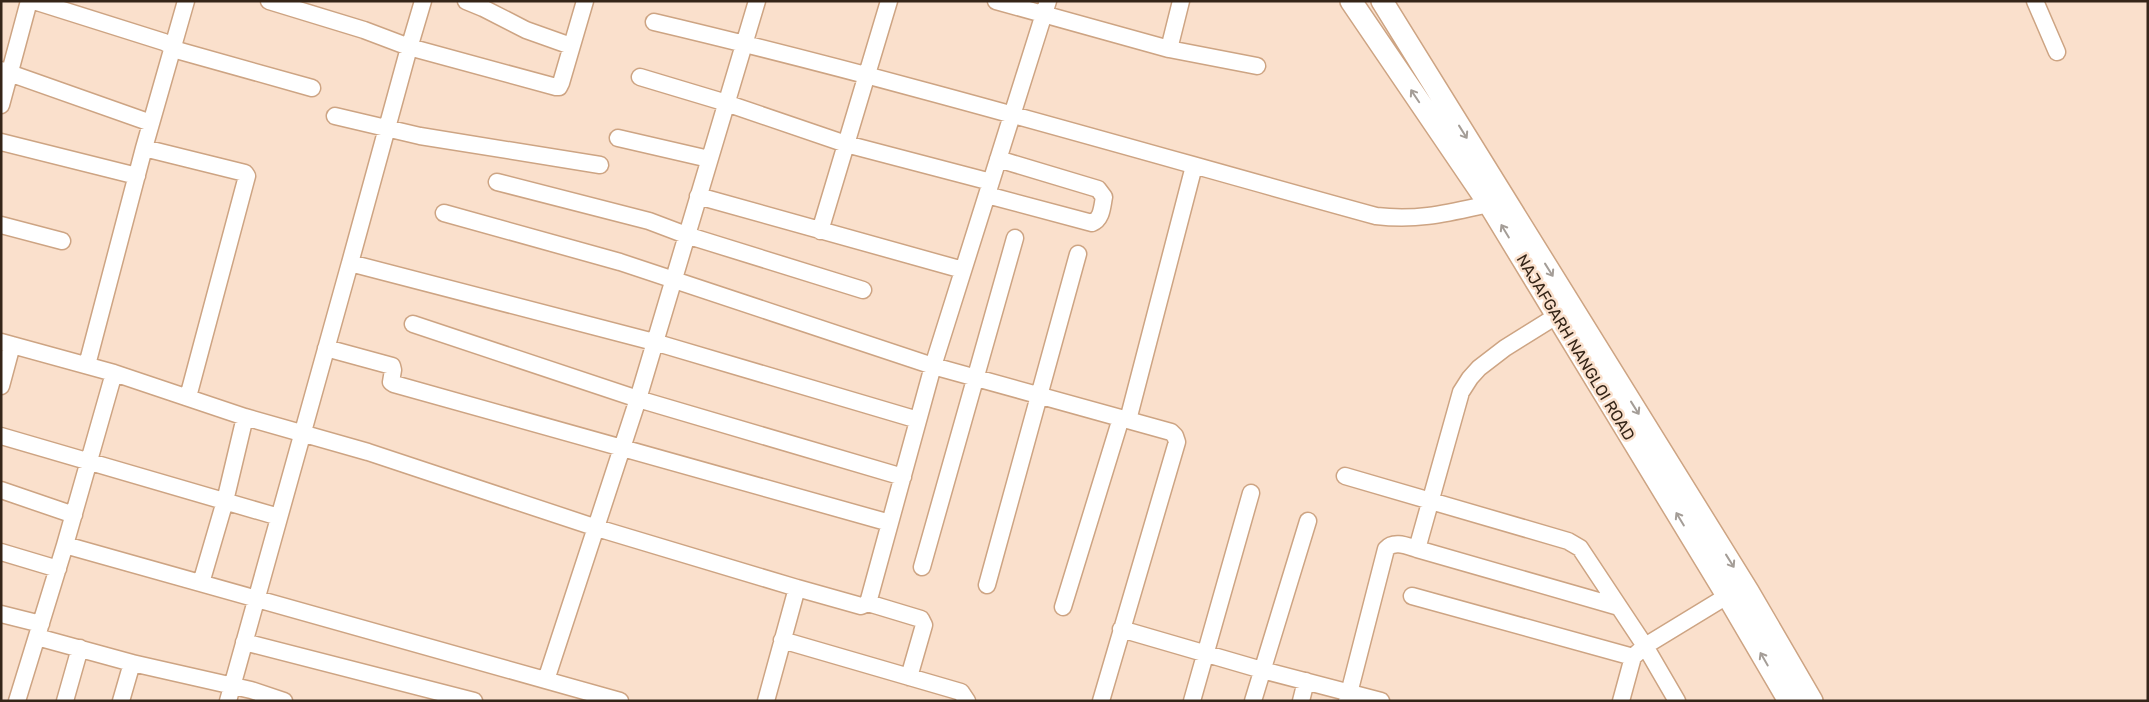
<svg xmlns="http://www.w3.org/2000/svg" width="2149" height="702" viewBox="0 0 2149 702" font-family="Rubik,sans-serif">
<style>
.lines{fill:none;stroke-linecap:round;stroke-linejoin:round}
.minor-casing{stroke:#cda483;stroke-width:19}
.major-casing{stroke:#cda483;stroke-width:24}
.minor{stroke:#fff;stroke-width:16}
.major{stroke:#fff;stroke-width:21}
.oneway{stroke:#a49d97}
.labels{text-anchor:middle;stroke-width:5;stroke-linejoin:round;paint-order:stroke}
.street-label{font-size:16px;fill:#352518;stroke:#fae0cc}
</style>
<rect width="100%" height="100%" fill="#fae0cc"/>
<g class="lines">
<g class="minor-casing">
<path id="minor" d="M34,1L164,42L180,51L312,88
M269,1L364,30L409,47L556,87H559L561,83L585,1
M466,1L483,8L526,30L571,46
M996,1L1169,49L1257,66
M1048,1L933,366L1171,432L1175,436L1177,442L1101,701
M2035,1L2057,52
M654,22C896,79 1136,150 1376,216C1419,221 1448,213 1489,204
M1169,49L1181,1
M1,70L151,123
M640,77L720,101L846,144L991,182
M1,105L29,1
M335,116L420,136L600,165
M618,138L709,159
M1,142L137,176
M144,148L245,173L247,176L188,397
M497,182L649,221L686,235L863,290
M987,195L1092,223C1102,219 1102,207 1104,197L1098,189L998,159
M698,196L963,270
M444,213L620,262L933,366L868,603L861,606L797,588L766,701
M1,225L62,241
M820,231L889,1
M350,263L407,55L423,1
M413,324L638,399L903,477
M1,342L114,373L245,417L368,452L597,528L797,588
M326,348L392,366L393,370L391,382L394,384L890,523
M87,365L144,148L186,1
M1,386L12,345
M1128,420L1194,166
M1,436L279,517
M1345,476L1568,541L1580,548L1645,646L1677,701
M1,490L74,515
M65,545L620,701
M1417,549L1619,607
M1,552L58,569
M922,567L1015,238
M201,583L225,501L245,417
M987,585L1078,254
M1412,596L1633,657
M868,603L921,619L924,625L909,677
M1063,607L1121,418
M1,614L41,624
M1121,629L1262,670L1381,701
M37,637L132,663L251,690L284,701
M782,640L961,692L967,701
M244,642L474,701
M546,680L638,399L757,1
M17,701L65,545L114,373
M65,701L80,648
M121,701L132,663
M228,701L350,263L654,342L918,420
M1192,701L1251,493
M1253,701L1308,521
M1301,701L1306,681
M1347,701L1386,549C1394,540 1407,546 1417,549L1461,392L1470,378L1479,368L1505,348L1566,310
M1621,701L1633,657L1645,646L1727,596"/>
</g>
<g class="major-casing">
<path id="major" d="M1351,1L1489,204L1731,602L1789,701
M1382,1L1748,591L1812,701"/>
</g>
<use href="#minor" class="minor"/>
<use href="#major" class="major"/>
</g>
<defs><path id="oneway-shaft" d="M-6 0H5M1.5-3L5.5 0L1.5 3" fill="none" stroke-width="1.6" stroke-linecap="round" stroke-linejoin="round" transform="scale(1.25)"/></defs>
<g class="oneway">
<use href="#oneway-shaft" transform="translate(1415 96) rotate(-124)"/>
<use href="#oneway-shaft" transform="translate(1463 132) rotate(58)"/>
<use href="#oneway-shaft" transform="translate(1505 231) rotate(-121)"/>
<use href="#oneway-shaft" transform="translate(1549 270) rotate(58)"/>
<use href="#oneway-shaft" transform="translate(1635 408) rotate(58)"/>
<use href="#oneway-shaft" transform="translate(1680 519) rotate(-121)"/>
<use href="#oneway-shaft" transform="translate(1730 561) rotate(58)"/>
<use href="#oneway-shaft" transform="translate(1764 659) rotate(-120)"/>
</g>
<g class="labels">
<g class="street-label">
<text transform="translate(1576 347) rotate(59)" y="6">NAJAFGARH NANGLOI ROAD</text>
</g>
</g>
<rect width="2149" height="702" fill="none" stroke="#352518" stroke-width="5"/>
</svg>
